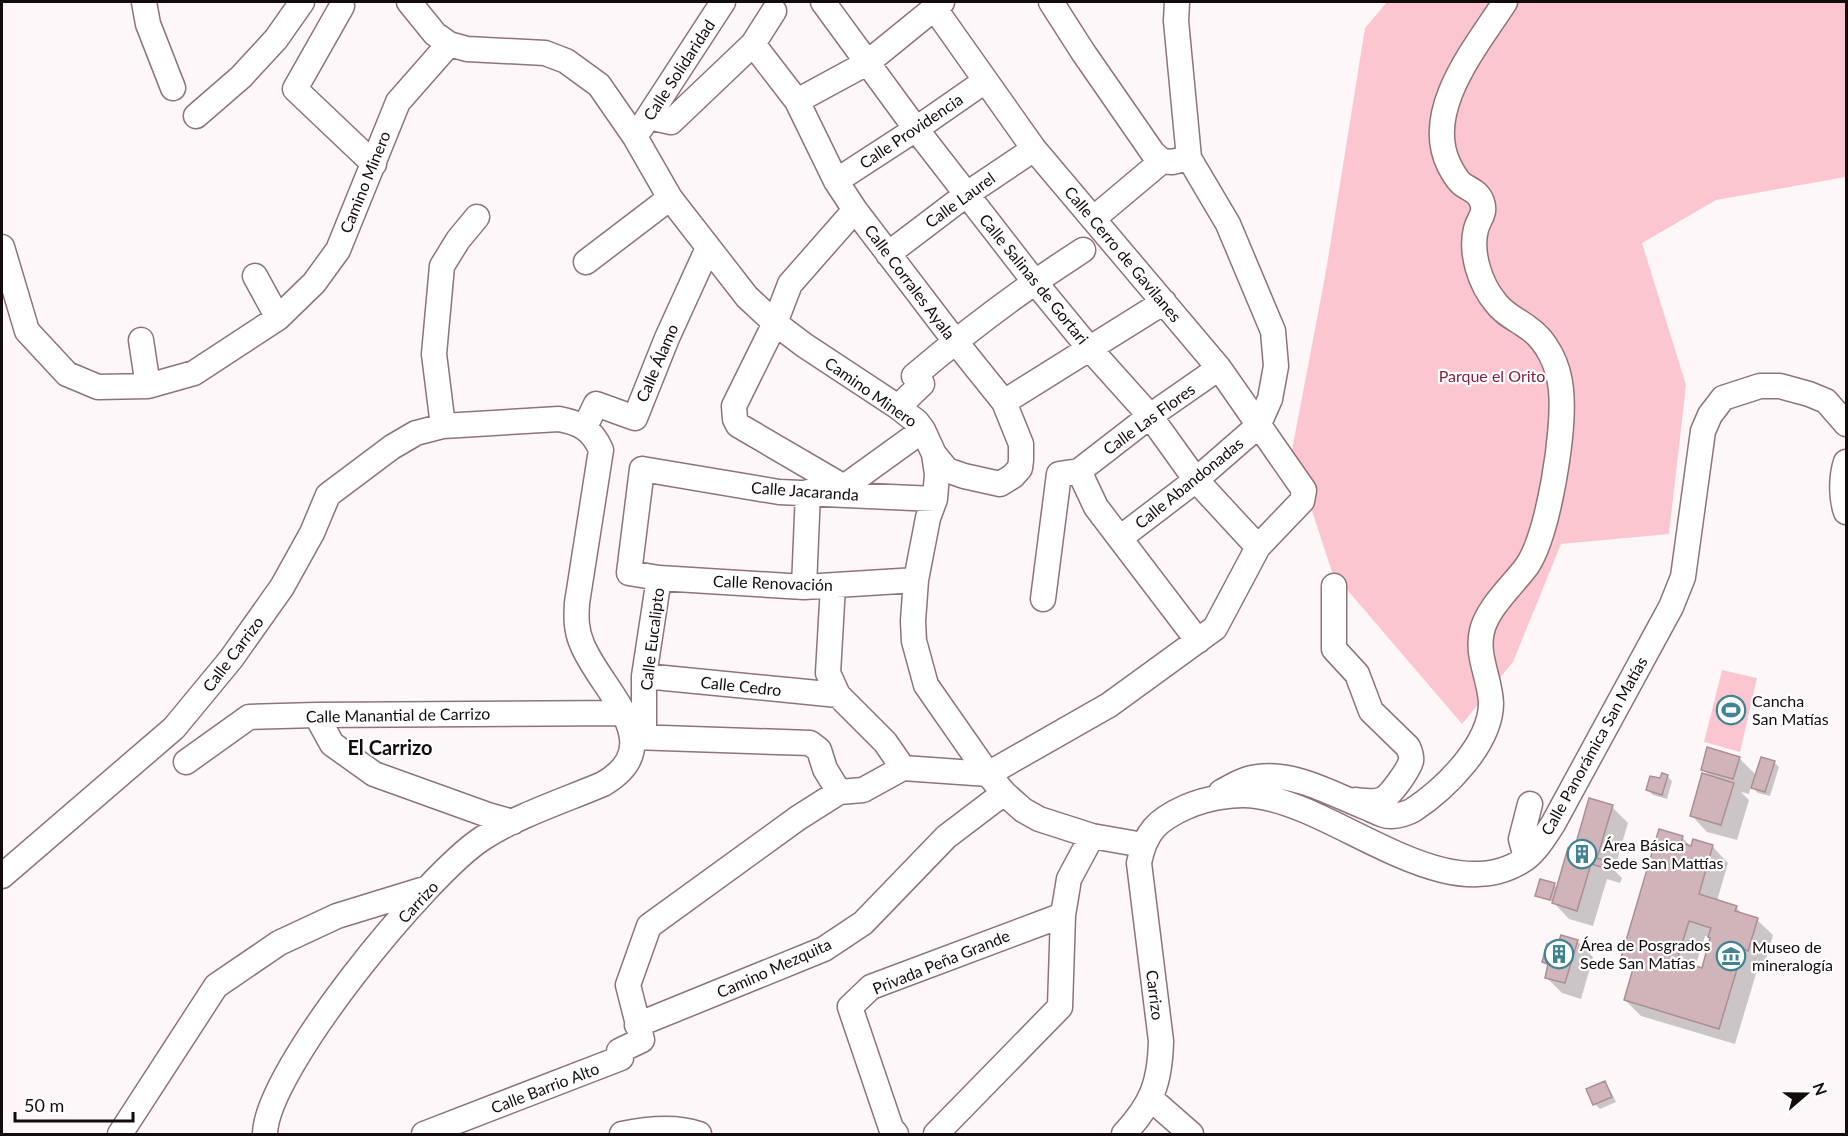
<svg xmlns="http://www.w3.org/2000/svg" width="1848" height="1136" viewBox="0 0 1848 1136" font-family="Lato,sans-serif">
<style>
.green{fill:#fcc6d1}
.shadow{fill:#0003;fill-rule:evenodd}
.building{fill:#d1b4ba;stroke:#ab8f94;stroke-width:1.5;fill-rule:evenodd}
.lines{fill:none;stroke-linecap:round;stroke-linejoin:round}
.minor-casing{stroke:#8e7378;stroke-width:27}
.minor{stroke:#fff;stroke-width:24}
.labels{text-anchor:middle;stroke-width:4.5;stroke-linejoin:round;paint-order:stroke}
.street-label{font-size:16px;fill:#140b0d;stroke:#fff}
.park-label{font-size:16px;fill:#812142;stroke:#fff}
.poi-label{font-size:16px;fill:#140b0d;stroke:#fff;text-anchor:start}
.quarter-label{font-size:20px;font-weight:bold;fill:#140b0d;stroke:#fff}
</style>
<rect width="100%" height="100%" fill="#fef7f9"/>
<path class="green" d="M1387,2H1846V177L1716,200L1642,243L1686,385L1669,534L1561,544L1513,662L1462,724L1332,572L1292,450L1326,271L1365,28Z
M1722,670L1757,678L1740,752L1704,742Z"/>
<path class="shadow" d="M1739,758L1757,776L1774,762L1779,767L1770,796L1758,793L1751,786L1749,794L1741,792L1749,800L1737,840L1707,832L1692,816L1711,777L1703,770Z
M1667,776L1672,781L1667,799L1653,795L1648,790Z
M1612,807L1628,823L1614,870L1622,878L1620,883L1607,879L1593,926L1569,919L1553,902L1536,895L1554,885L1558,888L1575,852Z
M1682,837L1692,848L1694,841L1713,847L1728,863L1717,901L1736,907L1744,916L1757,920L1773,935L1764,966L1759,964L1735,1044L1641,1016L1625,1000L1634,972L1621,960ZM1705,936L1710,937L1703,970L1695,967Z
M1577,941L1593,957L1581,999L1562,993L1546,977L1549,967L1543,962L1558,948Z
M1605,1083L1609,1088L1616,1102L1600,1109L1595,1104Z"/>
<path class="building" d="M1707,747L1740,757L1733,779L1701,770Z
M1761,757L1775,761L1765,792L1751,788Z
M1662,773L1668,775L1662,795L1646,790L1650,776L1660,778Z
M1702,773L1734,783L1721,825L1690,816Z
M1589,798L1613,805L1597,858L1607,861L1605,868L1591,864L1577,911L1552,903L1568,848L1574,850Z
M1659,829L1683,836L1681,843L1691,846L1693,839L1713,845L1699,894L1737,906L1735,911L1758,918L1748,951L1743,949L1719,1029L1624,1000L1634,965L1620,961ZM1689,921L1711,928L1708,937L1710,938L1702,968L1677,960Z
M1540,879L1555,883L1550,900L1535,896Z
M1561,935L1578,940L1565,983L1545,978L1548,964L1542,962L1547,944L1557,947Z
M1605,1081L1612,1097L1593,1105L1586,1089Z"/>
<g class="lines">
<g class="minor-casing">
<path id="minor" d="M144,2L148,24L173,88
M409,2L435,34L449,44L467,49L545,53L566,61L599,85L635,137L670,198L747,297L775,323L804,345L898,407L917,422L923,430L934,454L937,474L935,499L928,518L916,580L913,621L914,641L926,685L988,774L1004,793L1023,810L1039,819L1092,836L1143,845
M823,2L916,129L1034,281L1089,348L1150,416L1196,480L1258,547
M1051,2L1083,52L1153,153L1162,161L1172,162L1189,158
M342,6L295,89L374,164
M935,9L1034,149L1219,368L1304,490L1302,501L1258,547L1215,628L1109,705L988,774
M753,44L797,101L836,181L855,210L955,341L1004,402L1021,444V460L1020,468L1013,476L1000,484L964,476L947,470L934,454
M797,101L867,63L942,2
M196,116L241,77L276,39L302,2
M649,117L671,122L753,44L774,11
M641,128L723,2
M836,181L916,129L985,81
M855,210L790,284L775,323L734,406L735,419L738,425L844,487L923,430
M1093,219L1162,161
M2,247L27,331L67,374L98,387L148,386L194,373L278,318L314,283L338,250L398,102L449,44
M888,254L967,194L1034,149
M586,262L670,198
M255,276L278,318
M141,340L148,386
M1004,402L1164,302
M898,407L922,384L914,376C968,330 1024,288 1083,250
M443,426L434,354L442,266L458,240L477,217
M585,427L596,404L635,418L667,338L708,248
M1846,462C1841,476 1841,498 1846,512
M1079,471L1096,507L1198,641
M1120,538L1196,480L1258,426L1270,399L1276,366L1273,331L1228,224L1189,158L1176,21L1177,2
M916,580L804,587L659,578L629,573L642,469L779,492L935,499
M833,586L828,673L838,695L885,742L903,768
M1334,586V649L1357,674L1371,711L1408,747C1410,752 1412,756 1411,761C1409,769 1391,795 1383,799C1375,803 1364,801 1355,800
M804,587L808,492
M1043,599L1059,474L1079,471L1150,416L1219,368
M644,676L838,695
M316,715L332,744L374,774L488,815L513,822
M633,737L810,743L819,750L825,769L839,792L863,790L903,768
M644,737V676L659,578
M186,762L249,717L316,715L625,713
M903,768L988,774
M1221,792C1232,786 1245,778 1258,777C1295,772 1332,794 1365,807C1373,810 1384,817 1392,816C1398,816 1408,813 1413,810C1445,789 1491,744 1491,703C1490,678 1476,656 1482,631C1487,608 1513,585 1527,566C1549,533 1565,430 1561,390C1559,366 1547,340 1527,327C1516,319 1504,314 1496,303C1480,284 1470,253 1476,229C1479,218 1486,214 1482,202C1478,191 1470,190 1462,184C1457,180 1452,171 1449,165C1422,110 1477,46 1505,2
M1526,858L1521,839L1530,804
M2,876L174,728L231,659L282,587L312,533L328,495L392,447L416,433L443,426L559,419C580,423 592,429 601,450L577,603C576,618 576,630 582,644C600,690 672,744 603,784C563,801 519,815 483,838C427,874 266,1070 265,1134
M637,1025L824,949L863,923L946,837L1004,793
M1151,1099L1191,1134
M120,1134L216,986L279,943L337,916L428,888
M424,1134L621,1058L619,1051L642,1040L628,985L649,926L798,818L839,792
M622,1134C646,1129 676,1126 699,1134
M896,1134L891,1128L850,1007L871,987L1063,915
M936,1134L1060,1007L1063,915L1069,879L1092,836
M1124,1134C1152,1104 1160,1083 1161,1041L1139,863C1145,832 1157,820 1186,807C1207,798 1234,793 1257,796C1338,807 1447,913 1525,859C1537,850 1545,836 1553,824L1671,607L1683,577L1703,431L1710,415L1723,398L1760,386H1780L1809,394L1826,401L1846,424"/>
</g>
<use href="#minor" class="minor"/>
</g>
<defs>
<g id="stadium-ring" transform="scale(1.5)"><circle r="9.5" fill="#fff" stroke="#408493" stroke-width="1.5"/><path d="M0-5a6.5 5 0 1 0 0 10a6.5 5 0 1 0 0-10ZM-3.5-1.8h7v3.6h-7Z" fill="#408493"/></g>
<g id="building-ring" transform="scale(1.5)"><circle r="9.5" fill="#fff" stroke="#408493" stroke-width="1.5"/><path d="M-4-6H4V6H1V3H-1V6H-4ZM-2.5-4.3h1.7v1.8h-1.7ZM.8-4.3h1.7v1.8H.8ZM-2.5-1h1.7V.8h-1.7ZM.8-1h1.7V.8H.8Z" fill="#408493"/></g>
<g id="museum-ring" transform="scale(1.5)"><circle r="9.5" fill="#fff" stroke="#408493" stroke-width="1.5"/><path d="M0-6L6-3V-2H-6V-3ZM-5-1h2V3h-2ZM-1-1h2V3h-2ZM3-1h2V3H3ZM-6 4H6V6H-6Z" fill="#408493"/></g>
</defs>
<g fill-rule="evenodd">
<use href="#stadium-ring" x="1731" y="710"/>
<use href="#building-ring" x="1582" y="854"/>
<use href="#building-ring" x="1559" y="954"/>
<use href="#museum-ring" x="1731" y="956"/>
</g>
<g class="labels">
<g class="street-label">
<text transform="translate(679 70) rotate(-57)" y="6">Calle Solidaridad</text>
<text transform="translate(911 131) rotate(-34)" y="6">Calle Providencia</text>
<text transform="translate(365 182) rotate(-68)" y="6">Camino Minero</text>
<text transform="translate(960 200) rotate(-36)" y="6">Calle Laurel</text>
<text transform="translate(1123 254) rotate(50)" y="6">Calle Cerro de Gavilanes</text>
<text transform="translate(1034 279) rotate(51)" y="6">Calle Salinas de Gortari</text>
<text transform="translate(910 282) rotate(53)" y="6">Calle Corrales Ayala</text>
<text transform="translate(657 363) rotate(-67)" y="6">Calle Álamo</text>
<text transform="translate(871 392) rotate(35)" y="6">Camino Minero</text>
<text transform="translate(1149 419) rotate(-36)" y="6">Calle Las Flores</text>
<text transform="translate(1189 483) rotate(-39)" y="6">Calle Abandonadas</text>
<text transform="translate(805 491) rotate(4)" y="6">Calle Jacaranda</text>
<text transform="translate(773 583) rotate(2)" y="6">Calle Renovación</text>
<text transform="translate(652 639) rotate(-83)" y="6">Calle Eucalipto</text>
<text transform="translate(233 654) rotate(-53)" y="6">Calle Carrizo</text>
<text transform="translate(741 686) rotate(6)" y="6">Calle Cedro</text>
<text transform="translate(398 715) rotate(-1)" y="6">Calle Manantial de Carrizo</text>
<text transform="translate(1594 746) rotate(-61)" y="6">Calle Panorámica San Matías</text>
<text transform="translate(418 902) rotate(-47)" y="6">Carrizo</text>
<text transform="translate(941 962) rotate(-22)" y="6">Privada Peña Grande</text>
<text transform="translate(774 968) rotate(-24)" y="6">Camino Mezquita</text>
<text transform="translate(1155 995) rotate(83)" y="6">Carrizo</text>
<text transform="translate(545 1088) rotate(-21)" y="6">Calle Barrio Alto</text>
</g>
<g class="park-label">
<text x="1492" y="382">Parque el Orito</text>
</g>
<g class="poi-label">
<text x="1752" y="707">Cancha<tspan x="1752" dy="18">San Matías</tspan></text>
<text x="1603" y="851">Área Básica<tspan x="1603" dy="18">Sede San Mattías</tspan></text>
<text x="1580" y="951">Área de Posgrados<tspan x="1580" dy="18">Sede San Matías</tspan></text>
<text x="1752" y="953">Museo de<tspan x="1752" dy="18">mineralogía</tspan></text>
</g>
<g class="quarter-label">
<text x="390" y="755">El Carrizo</text>
</g>
</g>
<rect width="1848" height="1136" fill="none" stroke="#140b0d" stroke-width="6"/>
<g transform="translate(1806 1094) rotate(70)" stroke="#ffffff" stroke-width="4.5" paint-order="stroke">
<path d="M0-4.5L10 22L0 15L-10 22Z" fill="#140b0d"/>
<text y="-9" font-size="16" font-weight="bold" text-anchor="middle" fill="#140b0d">N</text>
</g>
<path d="M15 1112v9h118v-9" fill="none" stroke="#140b0d" stroke-width="3"/>
<text x="24" y="1112" font-size="18" fill="#140b0d" stroke="#ffffff" stroke-width="4.5" paint-order="stroke">50 m</text>
</svg>
